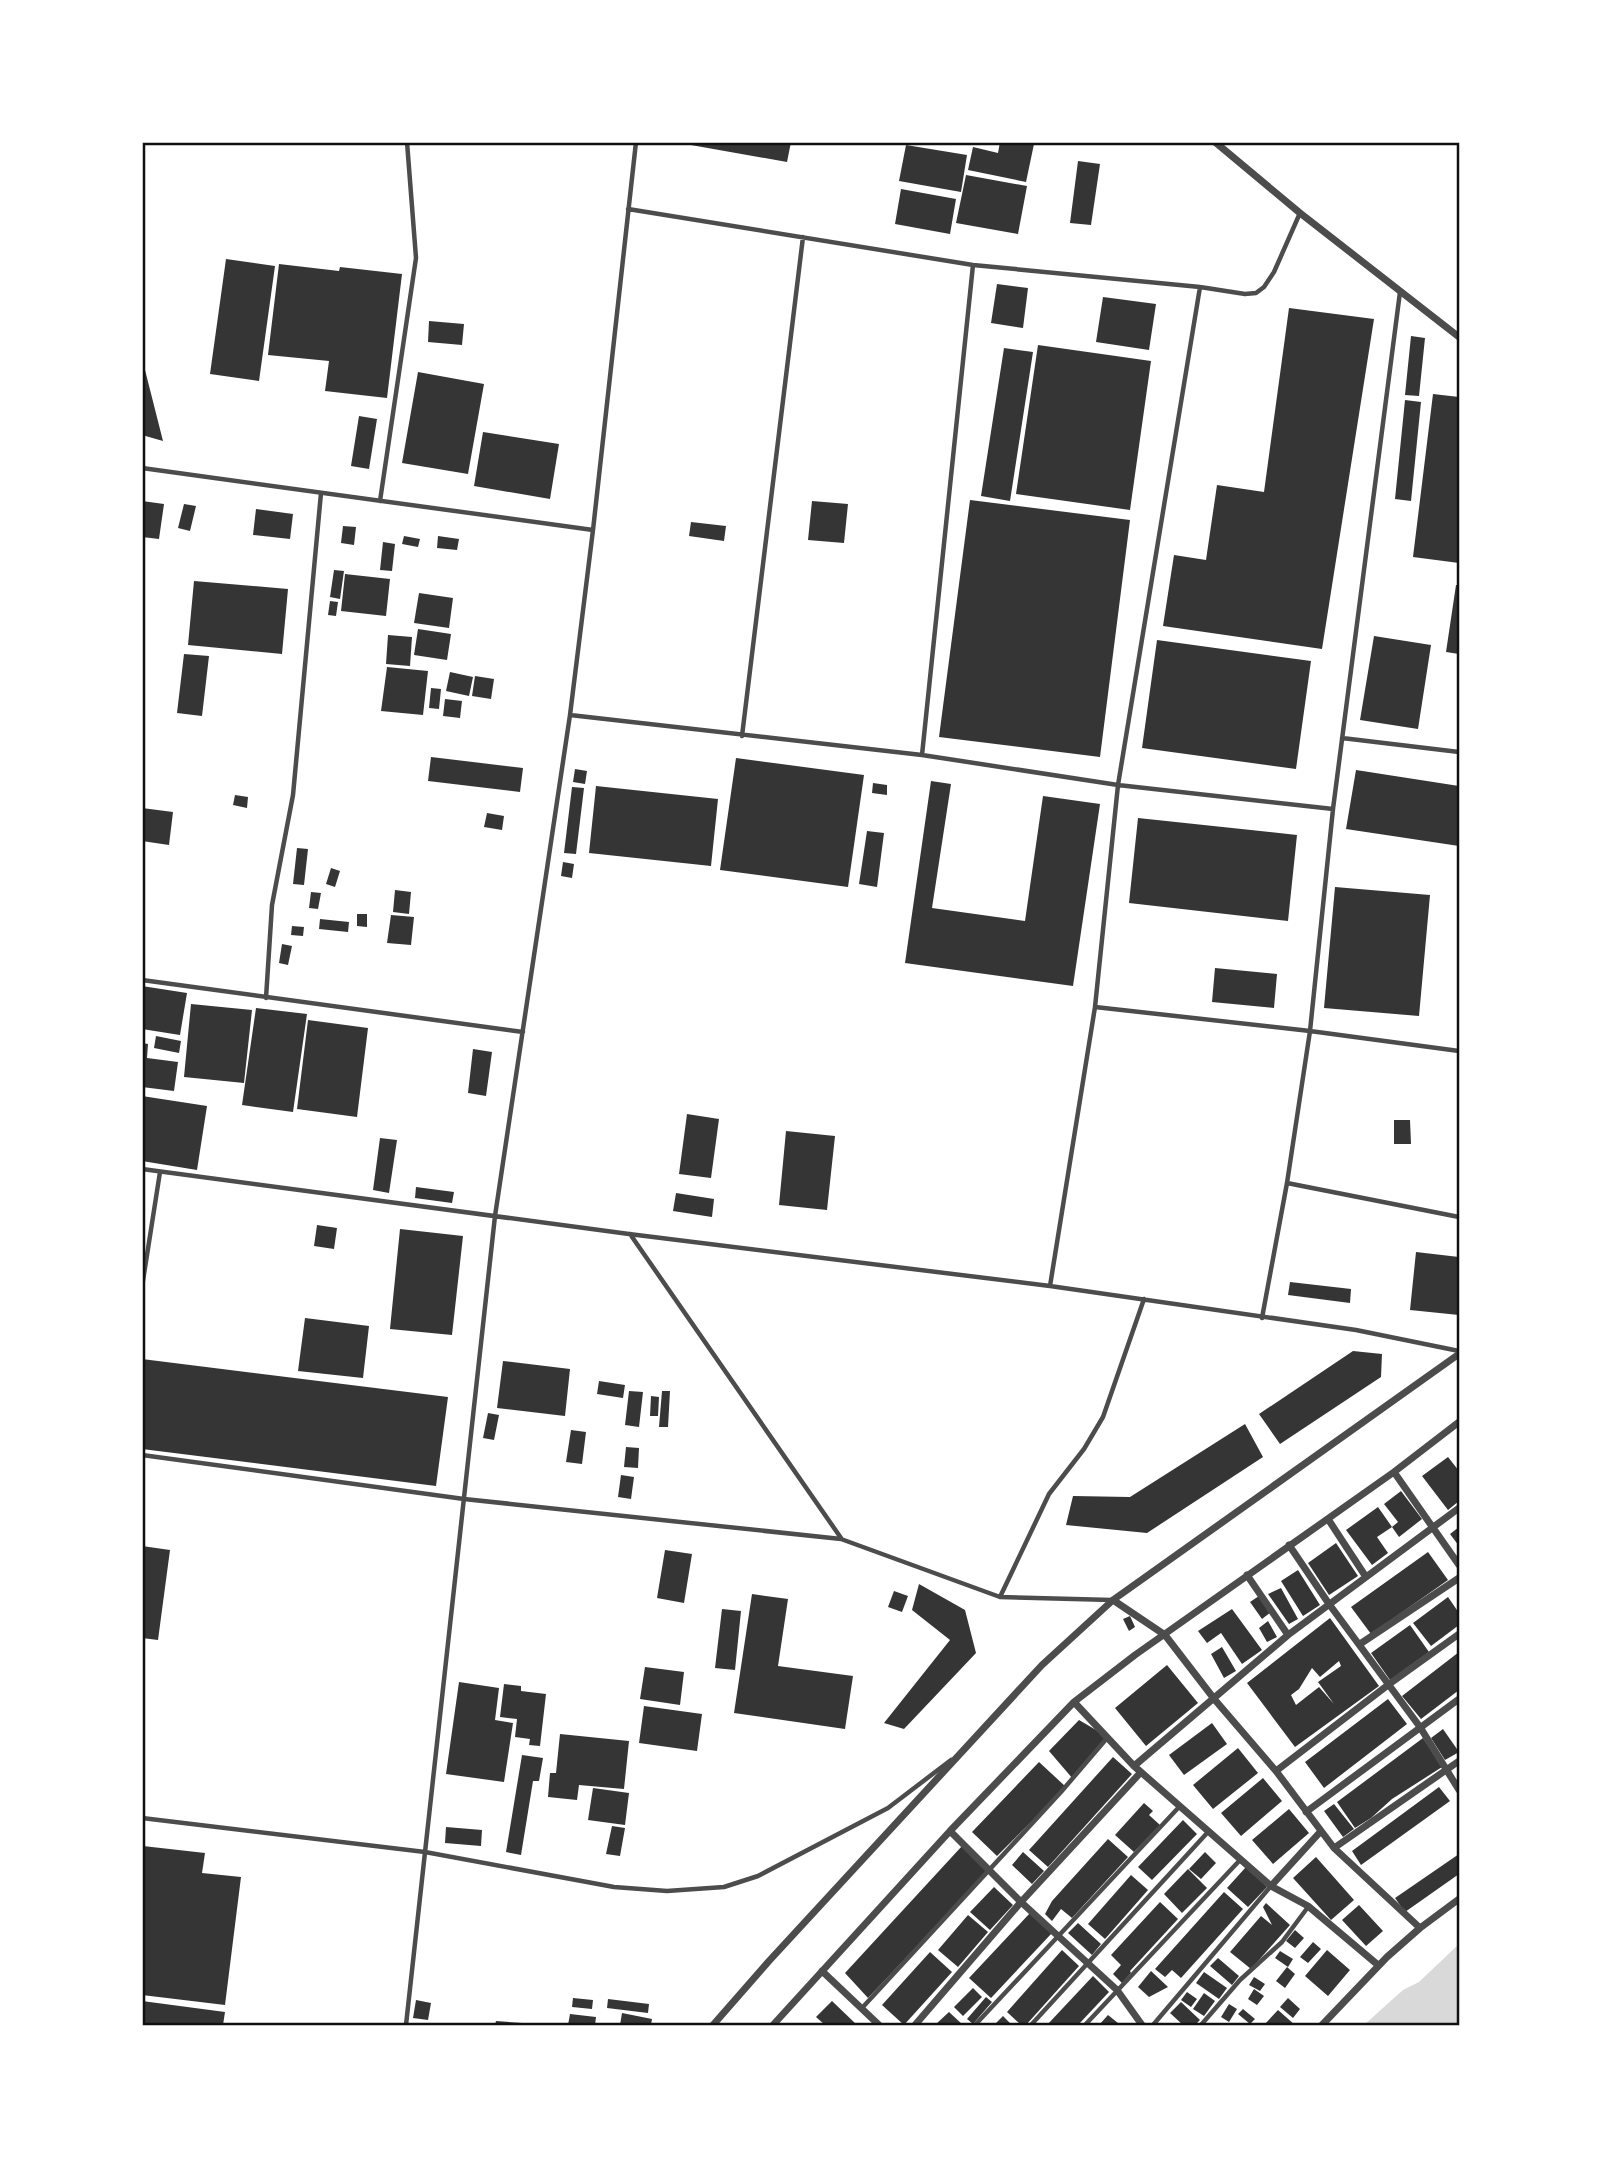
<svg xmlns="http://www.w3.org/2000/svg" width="1601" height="2167" viewBox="0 0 1601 2167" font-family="Montserrat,sans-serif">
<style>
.water{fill:#d9d9d9}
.building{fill:#353535;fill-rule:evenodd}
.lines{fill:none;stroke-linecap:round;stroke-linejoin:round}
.service{stroke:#4c4c4c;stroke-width:4.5}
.minor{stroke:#4c4c4c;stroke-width:7}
.neatline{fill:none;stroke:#111;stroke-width:2.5}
</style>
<rect width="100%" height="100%" fill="#fff"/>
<path class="water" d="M1459,1944V2025H1364L1403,1990L1419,1982Z"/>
<path class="building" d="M674,142H791L787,162Z
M1000,142L1034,144L1026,182L968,170L973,147L998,153Z
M906,145L967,155L961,192L899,181Z
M1078,161L1100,164L1091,225L1070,223Z
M966,175L1027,186L1018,234L956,223Z
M901,189L956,199L950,234L895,224Z
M226,259L275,266L259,381L210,374Z
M279,264L339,271L340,267L402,274L387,398L325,391L329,361L268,355Z
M997,284L1028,288L1023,328L991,323Z
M1103,297L1156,304L1149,350L1096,342Z
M1289,308L1374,319L1322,649L1163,626L1174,555L1206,560L1217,485L1264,492Z
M429,321L464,324L462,345L428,342Z
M1411,336L1425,338L1419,396L1405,395Z
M1038,345L1151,361L1130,510L1016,494Z
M1004,348L1033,352L1010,501L981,496Z
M142,362H143L163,441L142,435Z
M418,372L484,384L468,474L402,463Z
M1433,394L1459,397V563L1413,557Z
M1405,400L1421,402L1411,501L1395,499Z
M359,416L377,419L369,469L351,466Z
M483,432L559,444L550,499L474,486Z
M970,500L1130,520L1100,757L939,737Z
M142,501L164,504L159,539L142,537Z
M812,501L848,504L844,543L808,540Z
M184,504L196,506L190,531L178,528Z
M256,509L293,514L290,539L253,535Z
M691,522L726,526L724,541L689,536Z
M343,526L356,527L354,545L341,543Z
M404,536L420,539L418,547L402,544Z
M438,536L459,539L457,550L437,548Z
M383,542L395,544L392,571L380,570Z
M334,570L344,571L340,599L330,597Z
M345,574L390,579L386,616L341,611Z
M194,581L288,589L282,654L188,645Z
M1456,585H1459V654L1446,652Z
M419,593L453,598L449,628L414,623Z
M330,601L338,602L336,616L328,615Z
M418,629L451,634L447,660L414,655Z
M388,635L412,637L410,666L386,664Z
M1374,636L1431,645L1418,729L1360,720Z
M1157,640L1311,661L1296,769L1142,748Z
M184,654L209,656L202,716L177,713Z
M387,667L428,671L423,715L381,711Z
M450,672L473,677L469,696L446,691Z
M475,676L494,679L491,699L472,696Z
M431,688L441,689L439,709L429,708Z
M445,699L462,701L460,718L443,716Z
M431,757L523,768L520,792L428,781Z
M736,758L864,775L848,887L720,870Z
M575,769L587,771L585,784L573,782Z
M1356,770L1459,786V846L1346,829Z
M931,781L951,784L932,908L1025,921L1043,796L1100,804L1073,986L905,963Z
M873,783L887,785V795L872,793Z
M596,786L718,799L711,866L589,853Z
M572,787L584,788L576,854L564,853Z
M235,795L248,797L247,808L233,805Z
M142,808L173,812L169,845L142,841Z
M487,813L504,816L502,830L484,827Z
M1138,818L1297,835L1288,921L1129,903Z
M867,831L884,833L877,887L859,884Z
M297,848L308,849L304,885L293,884Z
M563,862L574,864L572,878L561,876Z
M331,868L340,871L335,887L326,884Z
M1335,887L1430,895L1419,1016L1324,1008Z
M395,890L411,892L409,914L393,912Z
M311,892L321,893L318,909L309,908Z
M357,914H367V927L357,926Z
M391,915L414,917L411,945L387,943Z
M320,919L349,922L348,932L319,929Z
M292,926L304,927L303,936L291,935Z
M282,944L292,946L288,965L279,963Z
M1215,968L1277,974L1274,1008L1212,1002Z
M142,986L187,993L180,1035L142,1029Z
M191,1004L252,1010L244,1083L184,1077Z
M256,1008L307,1014L293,1112L242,1105Z
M308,1020L368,1028L357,1117L297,1109Z
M156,1036L181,1041L179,1053L154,1048Z
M142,1043L148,1044L147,1058L178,1062L174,1091L142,1087Z
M473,1049L492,1052L486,1096L468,1093Z
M142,1096L207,1106L197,1170L142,1161Z
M687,1114L719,1119L711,1178L679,1174Z
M1394,1120H1410L1411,1144H1394Z
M786,1131L835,1136L827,1210L779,1205Z
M380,1138L397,1140L389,1193L373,1190Z
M416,1187L454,1192L452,1203L415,1198Z
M676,1193L714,1199L712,1217L673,1211Z
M317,1225L337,1228L334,1249L314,1246Z
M400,1229L463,1236L452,1335L390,1329Z
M1416,1252L1459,1257V1315L1410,1310Z
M1290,1282L1351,1289L1350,1303L1288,1295Z
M305,1318L369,1326L363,1378L298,1371Z
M1353,1351L1382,1354L1381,1377L1280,1444L1259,1414Z
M142,1359L448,1397L436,1486L142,1449Z
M503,1361L570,1369L565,1416L497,1408Z
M599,1381L625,1385L623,1398L597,1394Z
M629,1391L643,1392L639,1427L625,1425Z
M662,1391H670L668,1427H659Z
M651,1396L659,1397L658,1416H650Z
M488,1413L499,1415L494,1440L483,1438Z
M1245,1424L1263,1457L1147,1533L1066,1525L1073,1496L1130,1497Z
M571,1430L586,1432L582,1464L566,1462Z
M626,1447L639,1448L638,1468L624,1467Z
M1448,1457L1459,1471V1501L1448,1510L1422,1476Z
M621,1475L634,1477L631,1499L618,1497Z
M1401,1491L1422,1519L1399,1537L1392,1527L1377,1537L1388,1553L1372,1565L1346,1530L1378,1507L1392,1527L1398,1522L1384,1504Z
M1459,1527V1546L1450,1534Z
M1336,1543L1358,1576L1329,1595L1308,1563Z
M142,1546L170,1550L158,1640L142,1638Z
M665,1550L692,1554L684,1603L657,1598Z
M1428,1552L1448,1580L1371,1634L1351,1607Z
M1298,1570L1320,1605L1303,1616L1281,1581Z
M919,1584L965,1610L976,1653L904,1729L884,1723L950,1640L912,1610Z
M1281,1588L1298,1619L1289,1624L1268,1594Z
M894,1591L908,1596L902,1612L888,1607Z
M752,1594L788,1599L778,1666L853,1676L845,1729L734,1713Z
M1259,1596L1271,1612L1262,1619L1250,1602Z
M1448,1597L1459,1613V1625L1431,1646L1413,1623Z
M722,1609L741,1611L735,1670L715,1668Z
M1232,1609L1262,1650L1242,1664L1221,1633L1207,1643L1198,1631Z
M1130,1616L1135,1627L1129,1631L1123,1619Z
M1330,1618L1379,1686L1295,1747L1247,1683ZM1339,1661L1341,1666L1318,1682L1334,1704L1319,1687L1296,1705L1291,1695L1299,1689L1312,1668L1320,1677Z
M1268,1621L1277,1637L1267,1642L1259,1628Z
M1410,1625L1429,1652L1390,1680L1371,1653Z
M1222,1647L1236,1671L1224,1678L1211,1654Z
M1459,1652V1690L1421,1719L1402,1696Z
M1167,1665L1198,1703L1146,1746L1115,1708Z
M645,1667L684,1672L680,1705L640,1699Z
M459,1682L499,1688L495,1720L513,1723L504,1782L446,1774Z
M504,1684L521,1686V1691L546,1694L540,1746L529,1745L530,1739L515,1737L517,1719L500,1717Z
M1388,1699L1407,1724L1324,1788L1305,1762Z
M644,1706L702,1714L697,1751L639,1743Z
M1079,1720L1108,1737L1073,1779L1049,1751Z
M1212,1723L1227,1744L1184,1775L1169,1755Z
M1443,1729L1459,1752L1445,1760L1431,1738Z
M560,1734L629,1741L624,1789L579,1785L577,1800L548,1797L550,1773H556Z
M1423,1738L1442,1767L1392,1799L1371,1818L1355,1828L1337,1802Z
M1238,1748L1258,1773L1213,1809L1193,1785Z
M522,1755L543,1758L539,1781H533L521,1855L506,1852Z
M1113,1757L1132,1774L1048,1867L1029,1850Z
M1039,1762L1066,1787L997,1856L972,1832Z
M1263,1778L1282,1801L1241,1836L1221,1813Z
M1439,1787L1450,1801L1361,1865L1352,1851Z
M593,1788L629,1793L625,1825L588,1820Z
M1144,1803L1153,1811L1149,1815L1160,1825L1134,1852L1115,1835Z
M1334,1804L1354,1829L1343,1837L1324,1811Z
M1289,1809L1309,1833L1273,1864L1252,1840Z
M1183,1820L1197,1834L1152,1880L1138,1867Z
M612,1826L625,1828L620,1856L606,1854Z
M446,1827L482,1830L481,1846L445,1843Z
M1108,1839L1128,1857L1072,1918L1061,1909L1052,1921L1045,1914L1052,1901Z
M143,1846L205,1853L202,1873L241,1877L225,2005L142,1995Z
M962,1846L989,1870L868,1998L845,1973Z
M1023,1852L1044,1871L1032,1884L1012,1865Z
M1205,1852L1216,1863L1201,1879L1189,1869Z
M1459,1854V1874L1405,1912L1395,1898Z
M1316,1857L1354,1900L1331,1920L1293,1878Z
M1246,1867L1267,1887L1248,1907L1227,1888Z
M1188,1869L1207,1888L1182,1913L1164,1894Z
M1131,1875L1148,1890L1105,1939L1088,1924Z
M994,1887L1013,1905L990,1930L970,1912Z
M1224,1892L1243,1909L1181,1978L1172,1970L1165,1977L1155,1969Z
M1160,1902L1178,1919L1130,1971L1131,1973L1122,1983L1113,1974L1121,1965L1111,1955Z
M1266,1903L1290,1925L1251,1969L1230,1952L1261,1916L1272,1925L1263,1907Z
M1359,1905L1383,1931L1366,1946L1342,1920Z
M1030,1913L1052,1933L991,1998L969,1978Z
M968,1915L988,1932L958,1967L938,1950Z
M1078,1923L1101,1944L1092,1955L1068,1933Z
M1295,1930L1304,1938L1295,1948L1286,1941Z
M1313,1942L1321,1949L1308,1963L1300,1957Z
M1062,1950L1079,1966L1026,2025H1021L1007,2012Z
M1327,1950L1350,1970L1328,1996L1305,1976Z
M1280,1951L1293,1959L1288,1967L1275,1958Z
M930,1952L952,1972L904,2025L882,2005Z
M1218,1958L1239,1976L1232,1985L1210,1966Z
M1287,1967L1295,1974L1285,1988L1276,1981Z
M1151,1971L1168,1987L1149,1997L1138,1987Z
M1204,1972L1227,1988L1219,1999L1196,1983Z
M1093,1976L1109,1992L1078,2025H1047Z
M1254,1977L1265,1984L1260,1991L1249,1985Z
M973,1988L982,1997L963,2016L954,2007Z
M1254,1989L1264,1996L1257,2005L1248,1999Z
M1187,1992L1197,1999L1191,2007L1181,2000Z
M1204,1993L1215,2001L1204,2016L1193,2009Z
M986,1997L992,2002L973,2024L967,2019Z
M573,1998L593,2000L592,2009L572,2007Z
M1288,1998L1300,2009L1293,2018L1280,2007Z
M608,1999L649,2004L648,2013L607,2008Z
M416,2000L431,2003L428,2020L413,2018Z
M142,2001L225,2012L223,2025H142Z
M832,2001L857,2025H825L816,2017Z
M1181,2002L1200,2020L1195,2025H1183L1170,2013Z
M1229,2004L1237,2009L1229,2022L1221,2017Z
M1243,2009L1255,2019L1250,2024L1238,2014Z
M1278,2010L1295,2025H1264Z
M949,2012L963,2025H935Z
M622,2013L652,2019L651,2025H620Z
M570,2014L596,2017L595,2025H568Z
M1108,2015L1118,2023L1116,2025H1099Z
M1003,2016L1012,2025H994Z
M496,2021L522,2023V2025H495Z"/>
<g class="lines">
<path class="service" d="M628,209L973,265L1200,287L1245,294L1256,293L1264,287L1274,272L1300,213
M142,468L593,530
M380,501L416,258L407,142
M570,715L922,755L1118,785L1333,809
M742,736L803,237
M1342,738L1459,752
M922,755L973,265
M142,980L523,1032
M266,998L272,905L293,795L321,493
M1095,1007L1310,1031L1459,1051
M142,1169L629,1234L1050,1286L1356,1330L1459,1351
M1287,1183L1459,1217
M630,1234L841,1538
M1050,1286L1095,1007L1118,785L1200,287
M142,1287L160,1172
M1262,1318L1287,1183L1310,1031L1333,809L1400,292
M142,1455L464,1499L841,1539L1000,1597L1112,1600
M1000,1597L1049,1494L1084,1449L1103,1417L1144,1299
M142,1818L425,1852L614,1887L667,1891L724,1887L758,1876L888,1808L951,1760
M862,2008L1061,1792L1108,1737
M406,2025L495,1216L570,715L593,530L636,142
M975,2025L1180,1806
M1031,2025L1208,1832
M1085,2025L1240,1860
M1153,2025L1271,1886
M1201,2025L1240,1980L1282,1942L1308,1907"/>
<path class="minor" d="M1215,142L1300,213L1459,337
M1394,1472L1459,1565
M1328,1519L1366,1577
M1289,1545L1329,1604L1420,1727L1459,1790
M1247,1575L1288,1635
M1113,1600L1165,1635L1215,1700L1276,1771L1334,1848L1420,1928
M1360,1644L1459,1578
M1074,1702L1134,1766L1271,1886L1308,1906L1378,1965
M1134,1766L1288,1635L1459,1508
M1276,1771L1388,1685L1459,1634
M1306,1812L1459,1699
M950,1831L1021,1902L1117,1990L1142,2025
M1334,1848L1459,1761
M1271,1886L1321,1831
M822,1971L879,2025
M713,2025L769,1961L1042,1665L1113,1600L1459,1354
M773,2025L950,1831L1074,1702L1135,1655L1394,1472L1459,1422
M915,2025L1021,1902L1141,1772
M1322,2025L1387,1957L1420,1928L1459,1899"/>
</g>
<rect width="1601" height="2167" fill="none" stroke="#ffffff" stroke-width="287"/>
<rect x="144" y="144" width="1314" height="1880" class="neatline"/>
</svg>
